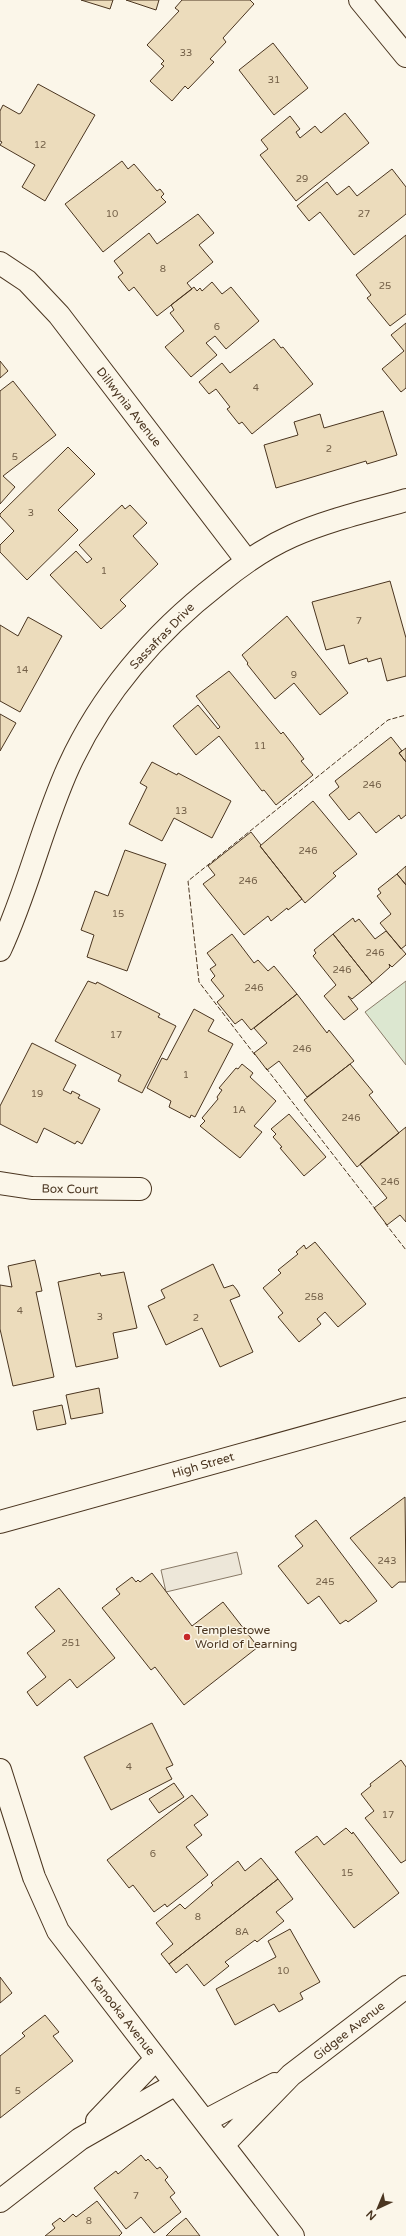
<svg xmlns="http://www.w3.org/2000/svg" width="406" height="2236" viewBox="0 0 406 2236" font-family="'Varela Round',sans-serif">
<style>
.green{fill:#dce7d0;stroke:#887966}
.parking{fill:#ede7d9;stroke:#887966}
.building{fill:#ecdcbc;stroke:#4a3520}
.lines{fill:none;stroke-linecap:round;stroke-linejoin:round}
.minor-casing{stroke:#4a3520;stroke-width:24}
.major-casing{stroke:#4a3520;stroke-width:24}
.minor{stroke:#fbf6e9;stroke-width:22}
.major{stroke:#fbf6e9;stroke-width:22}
.fence{stroke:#4a3520;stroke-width:1;stroke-dasharray:5 2;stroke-linecap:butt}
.poi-dot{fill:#c62828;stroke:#fbf6e9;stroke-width:1.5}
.labels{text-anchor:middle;stroke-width:3;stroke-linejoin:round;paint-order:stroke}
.number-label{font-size:10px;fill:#725f47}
.street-label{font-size:12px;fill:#4a3520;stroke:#fbf6e9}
.poi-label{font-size:12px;fill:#4a3520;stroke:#fbf6e9;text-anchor:start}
</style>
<rect width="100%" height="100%" fill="#fbf6e9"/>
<path class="green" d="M406,981V1065L365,1012Z"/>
<path class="parking" d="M237,1552L242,1574L166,1592L161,1570Z"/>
<path class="building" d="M81,0H113L110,9Z
M126,0H159L156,10Z
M182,0H250L254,4L223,38L226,42L210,59L214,62L188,89L185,86L172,101L150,81L164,66L161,64L164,61L147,45L179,11L175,8Z
M273,43L308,88L274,115L239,70Z
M38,84L95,115L45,201L22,187L35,165L0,145L2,142L0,141V111L3,105L19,114L21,113Z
M345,113L369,143L296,201L260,155L268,149L261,140L290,116L300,129L296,132L300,138L315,126L321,133Z
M122,161L128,169L134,164L157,191L160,189L164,194L161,197L166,202L103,252L65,204Z
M392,169L406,187V214L354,255L320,212L309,221L297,206L327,182L337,195L349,186L357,196Z
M198,214L214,233L199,245L213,262L187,283L192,289L157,316L134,287L129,291L118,277L123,273L114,261L149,233L157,244Z
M406,235V314L390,326L367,298L371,295L356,275Z
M212,282L222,294L231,287L259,321L226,349L215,336L206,343L217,355L191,377L165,347L184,331L170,313L174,310L171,305L194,287L197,291L200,288L202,291Z
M406,323V388L401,392L382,369L404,351L391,335Z
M274,339L281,348L283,347L313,384L252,434L242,422L239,424L227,409L230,407L216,389L209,394L199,382L222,363L230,373Z
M0,361L8,371L0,378Z
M13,381L56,435L3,476L15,487L0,504V391Z
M383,411L397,455L367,464L366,461L276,488L264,445L298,435L294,422L320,414L324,428Z
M68,447L95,474L58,510L78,530L27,580L0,552V545L14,531L0,516V514Z
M122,505L125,509L130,505L147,523L133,536L158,564L120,600L126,606L101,629L50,575L76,551L87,563L92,559L79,545Z
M390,581L406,638V676L387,681L381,658L368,662L367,658L349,664L344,645L326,650L312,602Z
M287,616L348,693L320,715L294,683L275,699L247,664L248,663L242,655Z
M28,617L62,636L20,712L0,701V625L18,636Z
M229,671L281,734L283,732L304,759L301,761L313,775L276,805L264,790L262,791L219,736L196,755L173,726L198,705L218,729L220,727L196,696Z
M0,714L16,723L0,751Z
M391,737L402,751L399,753L406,762V815L401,819L399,815L376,833L359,812L349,820L329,795L339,787L335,781Z
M406,748V762L399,753Z
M152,762L177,775L178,773L231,801L212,838L174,818L162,841L129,824L147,787L140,783Z
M313,801L357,854L333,873L336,876L305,903L260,846Z
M251,832L261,845L260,846L302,899L288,910L287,908L271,921L268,916L244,935L203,884L215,875L208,866Z
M125,850L166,864L127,971L87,957L94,935L81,930L95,891L108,896Z
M406,866V885L397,874Z
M397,874L406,885V945L401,949L380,923L391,914L377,896L381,893L378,889Z
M353,918L355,922L359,919L375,939L386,931L406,954L392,967L389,964L390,967L372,983L333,934Z
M232,934L254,963L258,960L268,971L274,966L297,994L251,1030L242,1019L235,1024L217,1002L224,996L211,980L215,976L210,969L216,965L207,953Z
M333,934L372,983L352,999L348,996L358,1009L344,1020L324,996L336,985L313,956L316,953L314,950Z
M88,981L96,984L97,982L160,1014L158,1017L176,1026L142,1093L118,1081L121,1075L55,1041Z
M297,994L327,1033L329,1030L354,1061L307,1097L279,1061L267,1070L254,1053L267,1043L254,1028Z
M194,1009L214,1020L208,1031L233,1044L195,1117L191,1115L190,1118L169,1107L171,1101L147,1088L162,1058L167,1060Z
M32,1043L76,1065L63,1090L71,1094L72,1091L80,1095L78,1098L100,1109L82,1144L77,1141L75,1144L44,1128L37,1143L0,1124V1106Z
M242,1064L253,1073L250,1077L276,1101L254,1126L262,1132L240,1158L200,1126L205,1121L202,1118L218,1099L217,1097L222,1090L219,1088L236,1068L238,1069Z
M350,1064L373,1092L369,1095L399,1133L357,1167L304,1100Z
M289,1114L326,1157L304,1176L280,1148L282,1147L273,1137L276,1134L271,1129Z
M406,1127V1222L400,1215L387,1225L374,1208L387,1198L360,1164Z
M315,1242L366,1304L338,1327L325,1312L317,1319L321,1324L299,1342L278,1317L283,1313L263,1288L281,1273L278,1270L298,1254L296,1252L304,1245L306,1249Z
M35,1260L42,1291L36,1292L54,1377L13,1386L0,1329V1285L12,1287L8,1266Z
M213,1264L224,1288L233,1285L237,1290L240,1296L230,1300L253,1352L220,1367L202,1328L166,1345L148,1306L165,1298L161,1290Z
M124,1272L137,1328L113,1333L118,1358L76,1367L58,1282L100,1273L101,1276Z
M99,1388L103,1413L71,1419L66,1395Z
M62,1405L66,1424L37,1430L33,1411Z
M405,1497L406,1582H399L392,1588L350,1538Z
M316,1520L377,1601L348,1622L346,1620L340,1624L319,1596L308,1604L278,1566L303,1546L295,1536Z
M152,1573L192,1626L223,1602L258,1647L184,1705L155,1667L151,1670L102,1608L120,1594L116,1589L132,1577L136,1582L138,1580L140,1582Z
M59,1588L115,1658L77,1688L70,1679L37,1706L27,1692L46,1677L27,1653L55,1631L35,1607Z
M152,1723L173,1765L166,1768L172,1779L111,1810L84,1757Z
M401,1760L406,1767V1860L401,1863L365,1818L374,1811L361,1794L371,1786L370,1784Z
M174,1783L184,1797L159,1813L149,1799Z
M192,1795L208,1815L194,1825L202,1835L186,1847L208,1875L167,1907L165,1904L154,1912L133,1885L129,1888L107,1860Z
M346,1828L352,1834L353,1832L399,1893L354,1928L295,1852L317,1836L324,1845Z
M261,1858L278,1879L169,1964L161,1954L173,1944L156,1923L180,1904L185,1909L213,1885L211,1883L238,1861L245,1871Z
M278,1879L293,1899L276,1912L284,1921L257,1942L255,1940L225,1962L229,1966L204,1986L187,1964L176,1973L169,1964Z
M290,1929L320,1982L300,1993L303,1999L279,2012L274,2004L235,2025L216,1989L276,1957L268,1941Z
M0,1977L12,1993L0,2003Z
M45,2015L59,2032L53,2036L73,2061L0,2118V2056L25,2036L22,2033Z
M141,2155L146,2161L148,2159L157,2169L160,2167L168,2177L165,2180L175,2193L170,2197L181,2212L154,2233L141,2217L126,2229L94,2188L116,2171L118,2174Z
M97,2201L122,2233L119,2236H45L55,2228L52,2224L60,2218L64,2222L73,2214L76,2217Z
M186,2218L200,2236H166L174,2228Z"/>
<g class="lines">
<g class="minor-casing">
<path id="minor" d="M360,0L406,56
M0,263L27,281L59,315L247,561
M0,950C28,890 42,825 69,766C103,692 156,632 219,583C242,564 265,548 292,536C328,520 368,511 406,500
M0,1183L32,1188L140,1189
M0,1770L34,1877L58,1931L293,2236
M97,2121L156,2059
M205,2121L275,2084
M223,2145L291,2075L406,1987
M0,2201L80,2139L176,2084"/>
</g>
<g class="major-casing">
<path id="major" d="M0,1522L406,1409"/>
</g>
<use href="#minor" class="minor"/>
<use href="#major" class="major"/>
<path class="fence" d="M255,1055L199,982L188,881L388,720L406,715
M266,1068L376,1210
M385,1223L406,1250"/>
</g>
<circle class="poi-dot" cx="187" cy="1637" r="4"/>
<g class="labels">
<g class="number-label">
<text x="186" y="56">33</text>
<text x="274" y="83">31</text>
<text x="40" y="148">12</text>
<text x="302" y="182">29</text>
<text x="112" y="217">10</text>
<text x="364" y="217">27</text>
<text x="163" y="272">8</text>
<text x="385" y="289">25</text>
<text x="217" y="330">6</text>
<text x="256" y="391">4</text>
<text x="329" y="452">2</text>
<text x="15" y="460">5</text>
<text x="31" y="516">3</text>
<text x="104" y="574">1</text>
<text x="359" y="624">7</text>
<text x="22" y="673">14</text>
<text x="294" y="678">9</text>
<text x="260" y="749">11</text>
<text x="372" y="788">246</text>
<text x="181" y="814">13</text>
<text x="308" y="854">246</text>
<text x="248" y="884">246</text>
<text x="118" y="917">15</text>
<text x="375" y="956">246</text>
<text x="342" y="973">246</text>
<text x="254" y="991">246</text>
<text x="116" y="1038">17</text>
<text x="302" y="1052">246</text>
<text x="186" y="1078">1</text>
<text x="37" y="1097">19</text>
<text x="239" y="1113">1A</text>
<text x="351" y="1121">246</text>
<text x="390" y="1185">246</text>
<text x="314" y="1300">258</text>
<text x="20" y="1314">4</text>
<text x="100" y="1320">3</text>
<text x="196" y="1321">2</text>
<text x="387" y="1564">243</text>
<text x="325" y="1585">245</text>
<text x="71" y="1646">251</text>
<text x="129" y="1770">4</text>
<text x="388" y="1818">17</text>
<text x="153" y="1857">6</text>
<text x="347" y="1876">15</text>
<text x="198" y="1920">8</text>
<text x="242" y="1935">8A</text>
<text x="283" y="1974">10</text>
<text x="18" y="2094">5</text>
<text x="136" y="2199">7</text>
<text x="89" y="2224">8</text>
</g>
<g class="street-label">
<text transform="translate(129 407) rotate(52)" y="4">Dillwynia Avenue</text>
<text transform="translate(162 636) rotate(-46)" y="4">Sassafras Drive</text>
<text transform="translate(70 1189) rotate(1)" y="4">Box Court</text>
<text transform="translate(203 1465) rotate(-16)" y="4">High Street</text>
<text transform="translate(123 2016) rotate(52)" y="4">Kanooka Avenue</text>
<text transform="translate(349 2031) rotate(-38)" y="4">Gidgee Avenue</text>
</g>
<g class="poi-label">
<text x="195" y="1634">Templestowe<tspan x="195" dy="14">World of Learning</tspan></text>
</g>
</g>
<g transform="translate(378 2208) rotate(224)" stroke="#fbf6e9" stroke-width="3" paint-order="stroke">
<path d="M0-3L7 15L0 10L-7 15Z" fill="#4a3520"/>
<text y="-6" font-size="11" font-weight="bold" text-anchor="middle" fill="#4a3520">N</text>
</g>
</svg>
